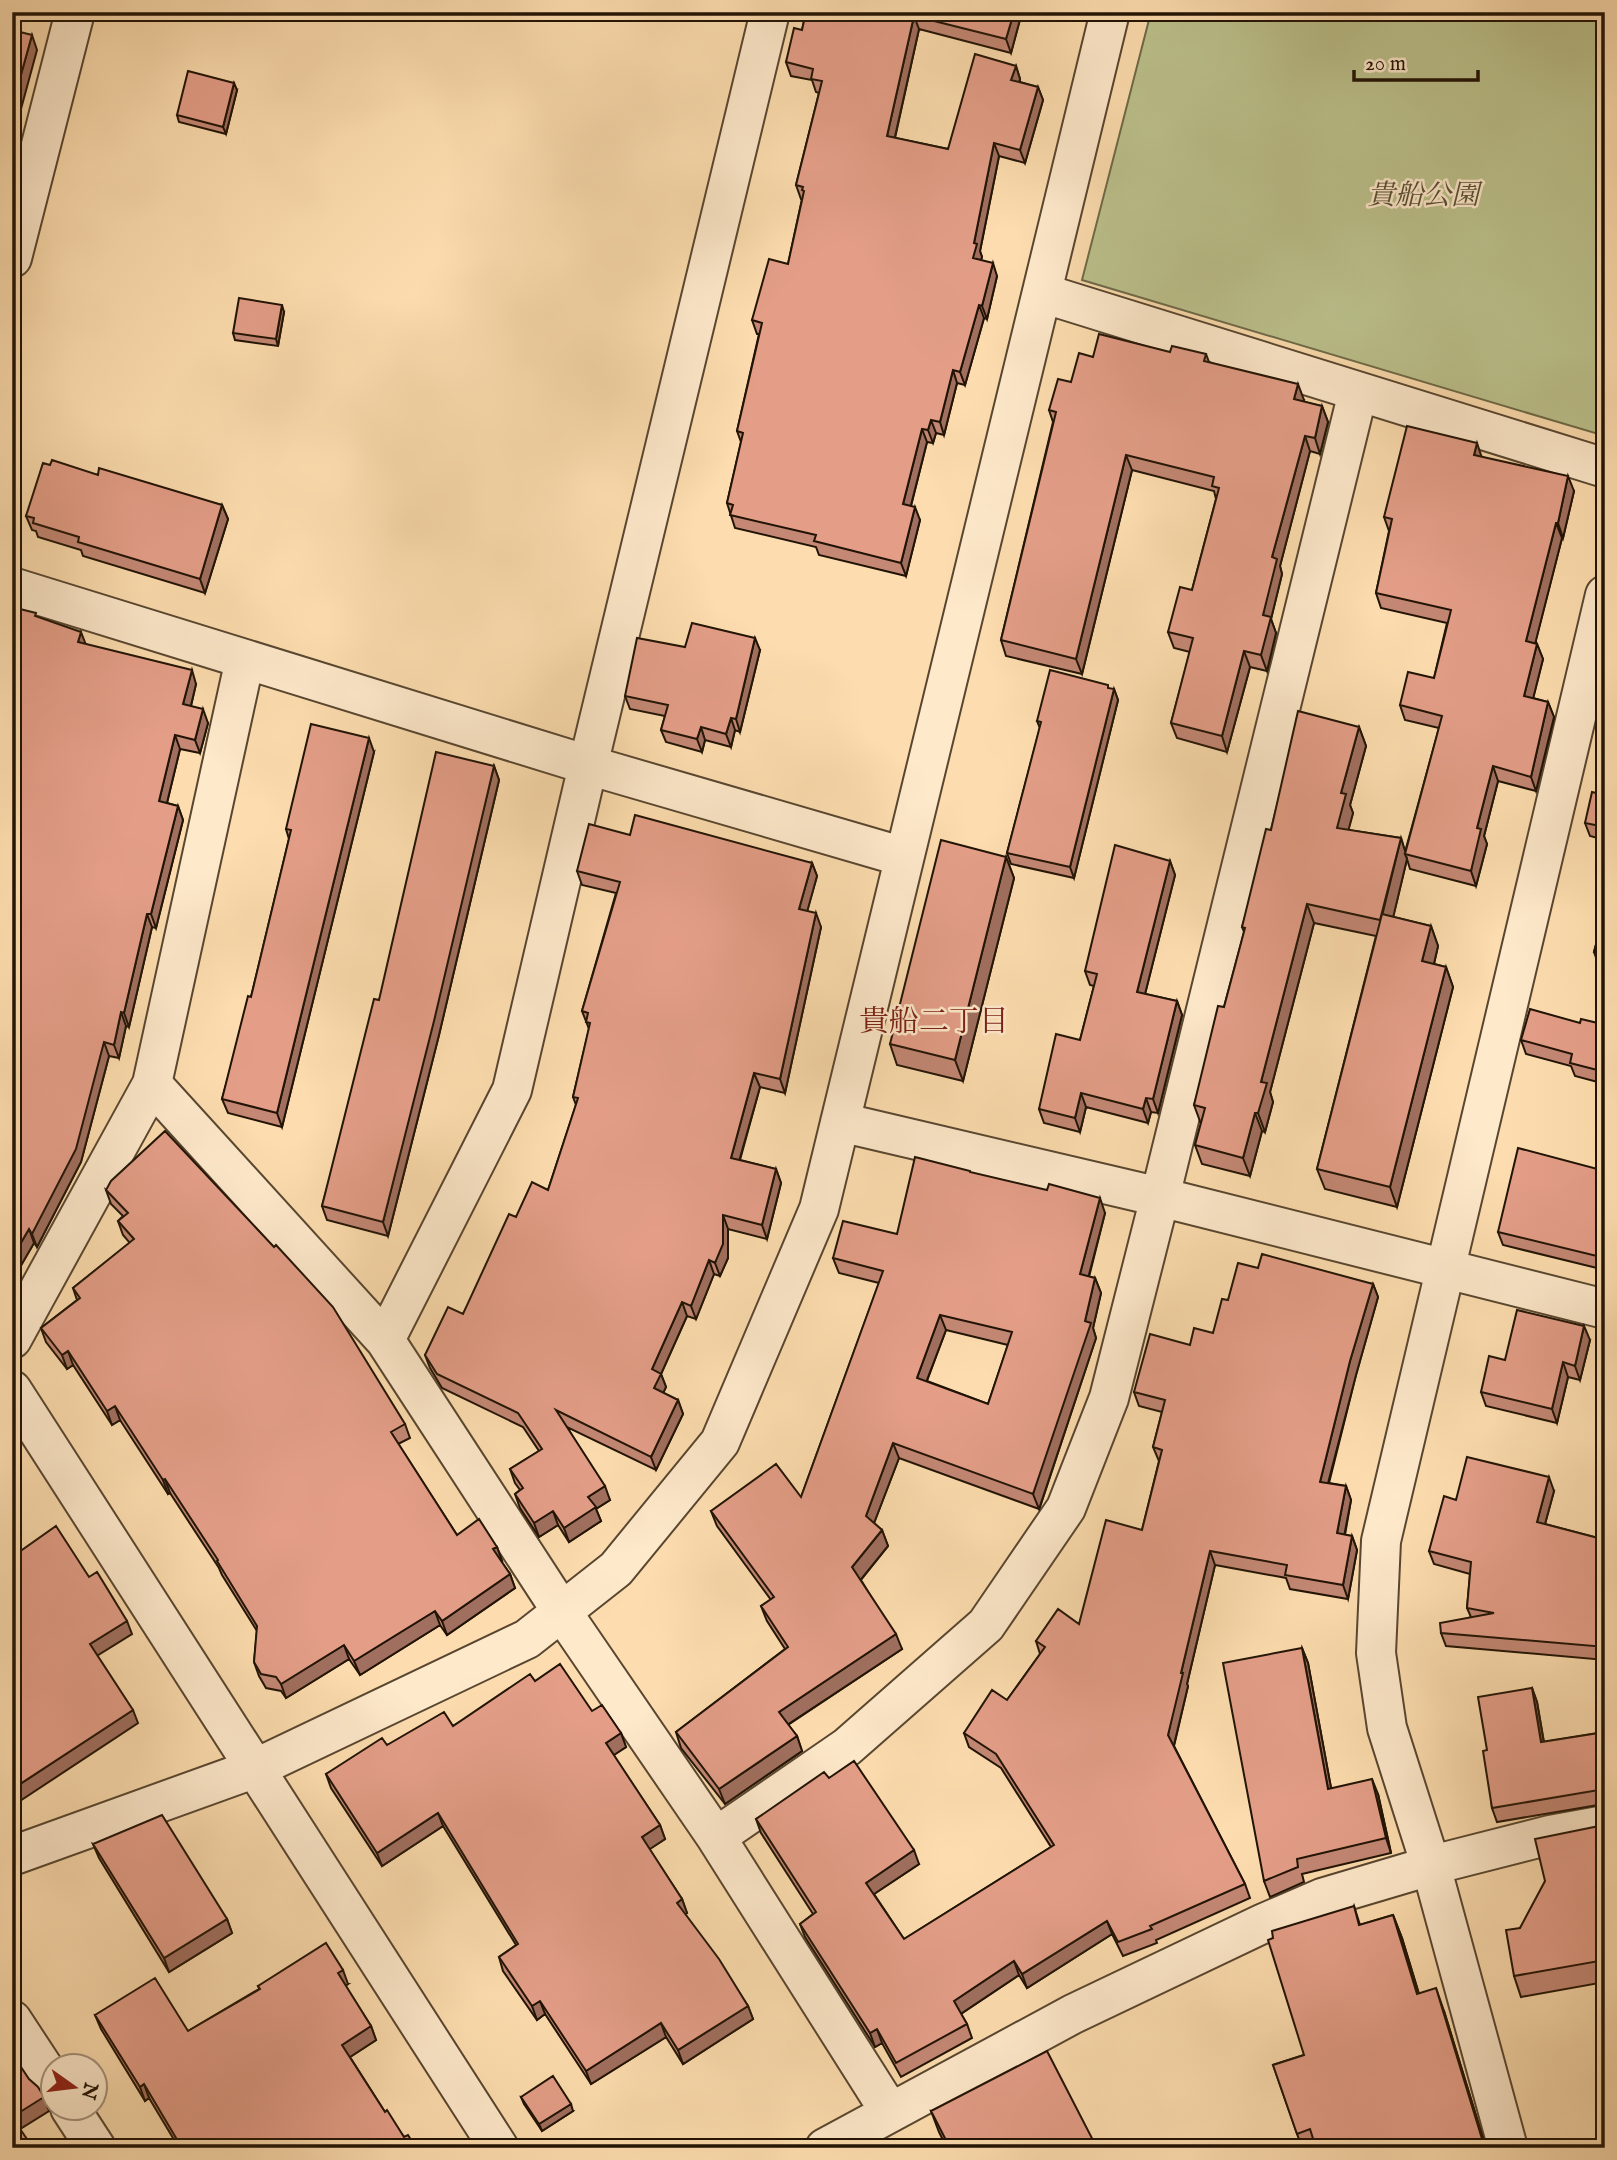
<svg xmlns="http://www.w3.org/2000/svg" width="1617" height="2160" viewBox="0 0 1617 2160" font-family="'IM FELL English','Noto Serif JP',serif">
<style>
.green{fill:#bcc28d;stroke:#6e6a49;stroke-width:2}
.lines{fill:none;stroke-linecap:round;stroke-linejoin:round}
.minor-casing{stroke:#584630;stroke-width:42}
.minor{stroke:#fee9cb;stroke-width:38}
.wall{fill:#c48875;stroke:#211305;stroke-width:2;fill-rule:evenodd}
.shaded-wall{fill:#a06f5f;stroke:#211305;stroke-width:2}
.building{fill:#e49e88;stroke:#211305;stroke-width:2;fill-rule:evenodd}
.labels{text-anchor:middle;stroke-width:5;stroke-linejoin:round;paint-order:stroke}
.park-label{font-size:28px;font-style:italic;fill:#575035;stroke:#fee9cb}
.neighbourhood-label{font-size:30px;fill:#7a1f14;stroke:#fee9cb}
</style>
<rect width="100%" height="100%" fill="#fdddaf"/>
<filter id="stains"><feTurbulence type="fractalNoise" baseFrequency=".00286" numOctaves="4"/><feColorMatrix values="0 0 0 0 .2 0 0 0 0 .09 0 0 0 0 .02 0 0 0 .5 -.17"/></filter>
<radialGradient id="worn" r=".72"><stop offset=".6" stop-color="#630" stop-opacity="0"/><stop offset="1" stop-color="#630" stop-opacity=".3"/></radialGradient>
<path class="green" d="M1151,12H1605V436L1082,280Z"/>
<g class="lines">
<g class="minor-casing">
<path id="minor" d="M12,258L75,12
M1042,293L1605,468
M12,587L588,765L904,857
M152,1084L385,1340L562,1612L716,1837L890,2112
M840,1122L1160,1197L1605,1309
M12,1339L152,1084L245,659
M385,1340L512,1090L585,778L770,12
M12,1390L499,2148
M716,1837L847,1747L986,1625L1066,1508L1109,1398L1160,1197L1358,392
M12,1856L256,1768L527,1639L616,1569L720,1442L819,1209L1110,12
M12,2020L52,2081
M70,2108L96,2148
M825,2148L1073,2014L1264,1923L1322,1898L1440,1863L1550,1835L1605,1825
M1508,2148L1431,1866L1387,1728L1376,1653L1381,1541L1605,595"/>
</g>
<use href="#minor" class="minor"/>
</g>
<path class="wall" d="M806,12H1022L1011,53L919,29L895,138L948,149L1016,66L1020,79V82L1038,87L1043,100L1025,163L999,156L980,251L982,257L981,260L997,276L987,319L984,318L965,385L957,383L944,435L936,433L933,443L927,442L911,506L920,520L906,576L819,555L816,547L735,528L727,503L741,442L737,431L759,334H757L752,320L788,264L802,199H801L796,185L819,93L816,92L812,80L791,76L786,62L802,30Z
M237,90L226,134L179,122L177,115Z
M284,312L278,346L235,340L233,333Z
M1170,352L1206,354L1209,362L1304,400L1303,402L1322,406L1328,422L1320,454L1310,451L1280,566L1282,574L1271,619L1276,633L1267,671L1250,667L1227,752L1177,738L1171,723L1190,652L1174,648L1168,632L1192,590L1216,499L1214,491L1132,470L1082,674L1006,656L1001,640L1053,422L1049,410L1093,357Z
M1482,457L1574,491L1563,538H1562L1535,643L1537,644L1543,659L1533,698L1548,702L1554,717L1536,791L1498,781L1484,836L1487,844L1476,886L1410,869L1407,859L1393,917L1431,926L1438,946L1434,964L1446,967L1453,987L1397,1207L1325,1189L1317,1169L1376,936L1314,923L1270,1092L1273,1102L1265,1132L1262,1131L1250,1176L1202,1164L1195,1145L1201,1124L1194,1105L1224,1007L1244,932L1242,927L1271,830L1359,727L1366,746L1350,805L1353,813L1348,830L1401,838L1405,852L1439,728L1405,720L1400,705L1434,678L1447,623L1381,608L1376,593L1389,531L1384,517Z
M50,465L98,475L222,505L228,519L205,593L83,556L81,550L38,537L36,531L32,530L26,516Z
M12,607L37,617L85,644L196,684L191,706L208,723L200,753L180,749L167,803L178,806L183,820L156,928L152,927L129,1027L126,1026L119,1058L109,1056L81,1162L37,1247L34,1243L12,1281Z
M685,647L760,650L740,732L735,730L731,747L705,740L702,752L666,742L661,730L665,716L630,709L625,696Z
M1114,689L1118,700L1074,878L1011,864L1007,853L1040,728L1037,721Z
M374,752L282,1127L228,1113L222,1099L251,997L289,839L286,829Z
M494,766L499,780L439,1035L388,1236L327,1220L322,1206L379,1000Z
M1605,795V840L1590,836L1585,823Z
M630,835L812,863L817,876L807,911L821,927L785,1093L760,1087L740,1160L776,1169L781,1183L767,1239L728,1229V1258L720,1276L714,1274L696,1319L687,1316L661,1374L666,1387L663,1393L678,1400L683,1414L656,1470L567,1427L610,1500L596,1509L601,1521L569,1542L558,1525L539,1537L520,1508L515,1494L520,1490L515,1483L510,1469L539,1451L523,1427L442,1388L430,1368L425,1355L463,1314L516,1217L548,1190L576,1105L573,1097L589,1029L582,1011L616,893L582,885L577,871Z
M1006,857L1014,878L963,1081L897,1065L890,1044Z
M1170,861L1175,875L1145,994L1177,1001L1182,1015L1158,1113L1151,1112L1148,1123L1086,1107L1080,1132L1044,1123L1039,1109L1080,1040L1094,986L1090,985L1085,971Z
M1605,911V967L1599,966L1594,952Z
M1605,1013V1084L1575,1076L1571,1066L1526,1054L1521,1040L1580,1023L1602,1024Z
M1605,1171V1270L1503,1245L1498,1232Z
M971,1173L1105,1213L1089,1277L1095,1278L1101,1293L1093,1328L1096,1338L1040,1507L1039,1509L899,1458L874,1523L882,1530L888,1546L861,1580L902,1649L788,1725L797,1736L802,1751L725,1804L681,1748L676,1732L785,1649L767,1621L761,1606L771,1600L717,1526L711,1511L801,1497L879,1283L839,1273L833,1258L897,1234ZM946,1330L1008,1345L988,1404L927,1381Z
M106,1190L405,1424L410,1438L398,1444L457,1535L497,1547L502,1561H501L510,1574L515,1588L447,1635L440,1625L360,1675L349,1659L286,1698L281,1691L266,1688L259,1676L254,1662L257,1631L222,1575L219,1568L170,1493L168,1494L120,1420L112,1425L73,1365L67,1369L46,1342L41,1328L77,1300L73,1288L130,1243L123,1235L118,1221L123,1216L111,1204Z
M1258,1268L1373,1284L1378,1297L1356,1375L1329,1483L1346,1486L1351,1500L1345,1535L1352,1536L1357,1550L1348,1599L1290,1589L1286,1578L1215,1565L1187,1684L1188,1686L1174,1746L1245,1884L1250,1898L1156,1940L1157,1943L1123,1956L1112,1934L1027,1988L1019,1975L961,2014L967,2024L972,2038L901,2077L882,2043L875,2047L805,1937L800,1924L813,1914L761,1833L756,1819L829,1778L919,1864L874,1894L904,1939L1051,1847L1001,1768L969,1747L964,1733L1007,1700L1040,1654L1036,1641L1079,1624L1142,1530L1159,1461L1153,1447L1162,1412L1139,1406L1134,1392L1190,1345L1213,1333L1228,1300Z
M1590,1340L1580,1380L1568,1377L1557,1423L1486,1406L1481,1392L1505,1360Z
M1554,1491L1545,1524L1598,1538L1605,1526V1660L1446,1646L1441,1633L1471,1617L1467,1608L1470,1574L1434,1564L1429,1551L1456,1500Z
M1302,1648L1308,1663L1331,1788L1378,1794L1391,1853L1302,1874L1304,1882L1270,1897L1264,1881Z
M535,1681L592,1711L621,1733L626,1747L613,1755L660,1825L665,1839L649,1849L682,1899L687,1913L685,1914L748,2006L753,2019L683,2064L666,2037L591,2084L545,2014L537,2020L503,1971L499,1957L516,1945L443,1826L382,1866L331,1788L326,1774L387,1745L453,1726Z
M1532,1688L1537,1702L1544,1742L1605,1732V1801L1603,1802L1604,1804L1497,1822L1492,1808L1487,1750Z
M1605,1828V1982L1521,1997L1514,1976L1520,1928Z
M93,1844L227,1919L232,1933L169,1972L99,1858Z
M1354,1906L1360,1925L1393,1915L1402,1938L1419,1994L1444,2011L1486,2148H1302L1273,2065L1304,2055Z
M348,1984L345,1986L371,2026L376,2040L350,2057L385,2112L404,2137L416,2148H179L149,2098L145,2101L101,2029L95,2015L188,2031L259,1989L258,1986Z
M521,2097L573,2111L542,2131L524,2104Z
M931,2111L1097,2148H947L939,2132Z"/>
<path class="shaded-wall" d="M1014,12H1022L1011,53L1006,39Z
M914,16L919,29L892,150L887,136Z
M32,35L37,50L12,142V107Z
M1016,66L1020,79L1016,93L1011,80Z
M234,83L237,90L226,134L223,127Z
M1038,87L1043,100L1025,163L1020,150Z
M994,143L999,156L980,251L982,257L977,271L973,258L974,243Z
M993,263L997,276L987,319L982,306Z
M282,305L284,312L278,346L276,339Z
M979,305L984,318L965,385L960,372Z
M953,370L957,383L944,435L940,422Z
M1298,384L1304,400L1300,415L1294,399Z
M1322,406L1328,422L1320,454L1315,438Z
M931,420L936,433L933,443L928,430Z
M922,429L927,442L908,517L903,504Z
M1305,436L1310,451L1280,566L1282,574L1271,619L1276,633L1267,671L1261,655L1263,615L1272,557Z
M1477,443L1482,458L1474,455Z
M1126,455L1132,470L1082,674L1076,659Z
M1568,476L1574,491L1563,538L1558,523Z
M222,505L228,519L205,593L200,579Z
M915,507L920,520L906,576L901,563Z
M1556,523L1562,538L1532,656L1526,641Z
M81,632L86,645L78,642Z
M755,638L760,650L740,732L736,719Z
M1537,644L1543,659L1530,711L1524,696Z
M1244,651L1250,667L1227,752L1222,736Z
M192,670L196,684L188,718L183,704Z
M1114,689L1118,700L1074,878L1070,867Z
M1548,702L1554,717L1536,791L1531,777Z
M203,709L208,723L200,753L195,740Z
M731,718L735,730L731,747L726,734Z
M701,727L705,740L702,752L697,739Z
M1359,727L1366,746L1350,805L1353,813L1344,847L1337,828L1341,793Z
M175,735L180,749L164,815L159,801Z
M369,738L374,752L282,1127L277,1113Z
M494,766L499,780L439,1035L388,1236L383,1222Z
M1493,766L1498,781L1484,836L1487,844L1476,886L1471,871L1477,828Z
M178,806L183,820L156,928L151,914Z
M1401,838L1406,854H1405L1407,859L1388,939L1381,920Z
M1006,857L1014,878L963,1081L955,1060Z
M1170,861L1175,875L1142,1006L1137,992Z
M812,863L817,876L804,923L799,909Z
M1307,904L1314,923L1270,1092L1273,1102L1265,1132L1258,1113L1261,1082Z
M816,913L821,927L785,1093L780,1079Z
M147,914L152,927L129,1027L124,1013Z
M1431,926L1438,946L1430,981L1422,961Z
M1446,967L1453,987L1397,1207L1390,1187Z
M1177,1001L1182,1015L1158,1113L1153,1099Z
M121,1012L126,1026L119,1058L114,1045Z
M104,1042L109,1056L81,1162L37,1247L32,1234Z
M754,1073L760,1087L736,1172L731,1158Z
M1081,1093L1086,1107L1080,1132L1075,1118Z
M1146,1098L1151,1112L1148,1123L1143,1109Z
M1255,1113L1262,1131L1250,1176L1243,1158Z
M776,1169L781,1183L767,1239L762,1225Z
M1100,1198L1105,1213L1085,1290L1080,1274Z
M723,1215L728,1229V1258L720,1276L715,1263Z
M29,1229L34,1243L12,1281V1258Z
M709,1260L714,1274L696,1319L691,1306Z
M1095,1278L1101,1293L1093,1328L1096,1338L1039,1509L1033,1494L1085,1321Z
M1373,1284L1378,1297L1356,1375L1325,1495L1320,1482L1350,1361Z
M682,1302L687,1316L661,1374L666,1387L659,1402L654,1388L652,1369Z
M940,1315L946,1330L922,1393L917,1378Z
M1584,1326L1590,1340L1580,1380L1575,1366Z
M68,1351L73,1365L67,1369L62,1355Z
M1563,1362L1568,1377L1557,1423L1552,1409Z
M678,1400L683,1414L656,1470L651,1457Z
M115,1406L120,1420L112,1425L107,1411Z
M893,1443L899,1458L871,1531L866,1516Z
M1549,1477L1554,1491L1542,1535L1537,1522Z
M165,1479L170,1493L168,1494L163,1480Z
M605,1486L610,1500L596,1509L601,1521L569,1542L564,1528L588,1497Z
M1346,1486L1351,1500L1342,1547L1337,1533Z
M553,1511L558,1525L539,1537L534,1523Z
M882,1530L888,1546L858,1583L852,1567Z
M1352,1536L1357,1550L1348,1599L1343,1585Z
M497,1547L502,1561L498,1563L493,1549Z
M1210,1551L1215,1565L1187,1684L1188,1686L1173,1749L1168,1735L1181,1673Z
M510,1574L515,1588L447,1635L442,1621Z
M435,1611L440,1625L360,1675L354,1661Z
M127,1621L132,1634L95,1657L90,1644Z
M896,1634L902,1649L784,1727L779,1712Z
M344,1645L349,1659L286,1698L281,1684Z
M1302,1648L1308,1663L1334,1804L1328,1789Z
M1532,1688L1537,1702L1546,1756L1541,1742Z
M133,1710L138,1723L20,1801V1803L12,1809V1792L14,1788Z
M621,1733L626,1747L611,1757L606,1743Z
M797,1736L802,1751L725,1804L719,1789Z
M1372,1779L1378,1794L1391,1853L1386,1838Z
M438,1813L443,1826L382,1866L377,1853Z
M660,1825L665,1839L647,1851L642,1837Z
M914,1850L919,1864L871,1896L866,1883Z
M682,1899L687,1913L682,1916L677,1903Z
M1393,1915L1402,1938L1426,2017L1417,1994Z
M227,1919L232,1933L169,1972L164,1958Z
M1107,1921L1112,1934L1027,1988L1022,1974Z
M1014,1961L1019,1975L959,2015L954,2001Z
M343,1970L348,1984L343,1987L338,1973Z
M1436,1988L1444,2011L1486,2148L1482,2139Z
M540,2001L545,2014L537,2020L532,2006Z
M748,2006L753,2019L683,2064L678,2050Z
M661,2023L666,2037L591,2084L586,2071Z
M371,2026L376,2040L347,2059L342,2045Z
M877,2029L882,2043L875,2047L870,2033Z
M144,2084L149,2098L145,2101L140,2087Z
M43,2095L49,2111L17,2131L12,2117Z
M571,2104L573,2111L542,2131L539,2124Z"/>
<path class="building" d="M806,12H1014L1006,39L914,16L887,136L948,149L975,54L1016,66L1011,80L1038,87L1020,150L994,143L974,243L977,244L973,258L993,263L982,306L979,305L960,372L953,370L940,422L931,420L928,430L922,429L903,504L915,507L901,563L814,541L816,535L730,515L733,505L727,503L743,433L737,431L762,323L752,320L769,259L788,264L804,191L802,190L803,187L796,185L822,81L811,79L813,69L786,62L794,28L802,30Z
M12,30L32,35L12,107Z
M188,71L234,83L223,127L177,115Z
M239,298L282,305L276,339L233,333Z
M1099,334L1170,352L1172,346L1206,354L1204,361L1298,384L1294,399L1322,406L1315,438L1305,436L1272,557L1277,559L1263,615L1271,617L1261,655L1244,651L1222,736L1171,723L1193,638L1168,632L1180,587L1192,590L1219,488L1212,486L1214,477L1126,455L1076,659L1001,640L1056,412L1049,410L1058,379L1071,382L1079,353L1093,357Z
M1407,426L1477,443L1474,455L1568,476L1558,523H1556L1526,641L1537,644L1524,696L1548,702L1531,777L1493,766L1477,828L1481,829L1471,871L1405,854L1442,716L1400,705L1408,672L1434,678L1451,610L1376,593L1392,519L1384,517Z
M52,460L98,475L99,468L222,505L200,579L78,542L79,537L33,523L34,518L26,516L43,463L50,465Z
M12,607L36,613L35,616L81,632L78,642L192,670L183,704L203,709L195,740L175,735L159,801L178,806L151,914H147L124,1013L121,1012L114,1045L104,1042L76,1149L32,1234L29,1229L12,1258Z
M692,623L755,638L736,719L731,718L726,734L701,727L697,739L661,730L668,705L625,696L637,638L685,647Z
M1050,670L1108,685V688L1114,689L1070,867L1007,853L1041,722L1037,721Z
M1298,711L1359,727L1341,793L1346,794L1337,828L1401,838L1380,920L1307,904L1261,1082L1267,1083L1258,1113H1255L1243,1158L1195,1145L1205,1108L1194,1105L1218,1006L1224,1007L1245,928L1242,927L1266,829L1271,830Z
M311,724L369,738L277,1113L222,1099L248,996L251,997L291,830L286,829Z
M436,752L494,766L434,1021L383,1222L322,1206L374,999L379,1000Z
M1592,792L1605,795V827L1585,823Z
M635,815L812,863L799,909L816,913L780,1079L754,1073L731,1158L776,1169L762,1225L723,1215V1244L715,1263L709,1260L691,1306L682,1302L652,1369L661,1374L654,1388L678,1400L651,1457L556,1410L605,1486L588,1497L596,1507L564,1528L553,1511L534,1523L515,1494L523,1488L510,1469L542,1449L518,1413L437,1374L425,1355L448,1307L463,1314L509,1214L516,1217L532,1182L548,1190L578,1098L573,1097L590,1023L586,1022L588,1013L582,1011L620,882L577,871L589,824L630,835Z
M941,840L1006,857L955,1060L890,1044Z
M1115,845L1170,861L1137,992L1177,1001L1153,1099L1146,1098L1143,1109L1081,1093L1075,1118L1039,1109L1056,1034L1080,1040L1097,974L1085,971Z
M1605,911V955L1594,952Z
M1382,914L1431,926L1422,961L1446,967L1390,1187L1317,1169Z
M1530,1009L1580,1023L1581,1019L1602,1024L1605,1013V1072L1570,1063L1572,1054L1521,1040Z
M165,1131L274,1247L276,1245L333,1307L405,1424L391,1432L457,1535L479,1519L497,1547L493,1549L510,1574L442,1621L435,1611L354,1661L344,1645L281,1684L276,1677L261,1674L254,1662L257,1626L217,1561L218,1560L165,1479L163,1480L115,1406L107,1411L68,1351L62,1355L41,1328L80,1298L73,1288L134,1239L118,1221L128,1213L106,1190L111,1181Z
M1518,1148L1605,1171V1258L1498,1232Z
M915,1157L970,1171V1172L1047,1190L1049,1184L1100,1198L1080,1274L1095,1278L1085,1321L1091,1323L1033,1494L893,1443L866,1516L882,1530L852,1567L896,1634L779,1712L797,1736L719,1789L676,1732L788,1647L761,1606L774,1597L711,1511L776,1464L801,1497L883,1271L833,1258L843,1221L897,1234ZM940,1315L1012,1332L988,1404L917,1378Z
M1262,1254L1373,1284L1350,1361L1320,1482L1346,1486L1337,1533L1352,1536L1343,1585L1285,1575L1287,1565L1210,1551L1181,1673H1183L1168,1735L1245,1884L1150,1926L1152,1929L1118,1942L1107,1921L1022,1974L1014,1961L954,2001L967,2024L896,2063L877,2029L870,2033L800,1924L816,1912L756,1819L824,1772L829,1778L854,1761L914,1850L866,1883L904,1939L1054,1845L996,1754L964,1733L992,1690L1007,1700L1045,1647L1036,1641L1058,1609L1079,1624L1106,1520L1142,1530L1162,1450L1153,1447L1165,1400L1134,1392L1150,1334L1190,1345L1194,1328L1213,1333L1222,1299L1228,1300L1238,1263L1258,1268Z
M1517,1310L1584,1326L1575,1366L1563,1362L1552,1409L1481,1392L1489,1356L1505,1360Z
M1467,1457L1549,1477L1537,1522L1598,1538L1601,1525L1605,1526V1647L1441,1633L1440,1623L1494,1613L1467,1608L1471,1562L1429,1551L1444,1496L1456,1500Z
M56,1526L89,1577L97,1572L127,1621L90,1644L133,1710L14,1788L15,1790L12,1792V1544L13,1543L19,1552Z
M1302,1648L1328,1789L1372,1779L1386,1838L1297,1859L1298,1867L1264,1881L1223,1663Z
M560,1664L592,1711L602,1705L621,1733L606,1743L660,1825L642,1837L682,1899L677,1903L719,1959L748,2006L678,2050L661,2023L586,2071L540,2001L532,2006L499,1957L518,1944L438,1813L377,1853L326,1774L382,1738L387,1745L444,1712L453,1726L530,1674L535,1681Z
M1605,1676V1704L1600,1677Z
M1532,1688L1541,1742L1605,1732V1786L1598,1787L1599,1790L1492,1808L1483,1751L1487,1750L1478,1697Z
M162,1815L227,1919L164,1958L93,1844Z
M1604,1825L1605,1832V1960L1514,1976L1506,1930L1520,1928L1545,1881L1535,1839Z
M1354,1906L1359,1925L1393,1915L1417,1994L1436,1988L1482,2139L1453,2148H1316L1310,2129L1297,2134L1273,2065L1304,2055L1268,1940L1273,1938L1272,1931Z
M326,1943L343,1970L338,1973L371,2026L342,2045L385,2112L387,2110L404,2137L408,2135L416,2148H182L144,2084L140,2087L95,2015L155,1978L188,2031L260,1989L258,1986Z
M1047,2051L1097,2148H950L931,2111Z
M19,2064L29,2079L38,2087L44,2097L12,2117V2067L13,2068Z
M553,2076L571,2104L539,2124L521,2097Z
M12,2117L33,2148H12Z"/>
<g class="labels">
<g class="park-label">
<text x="1423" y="204">貴船公園</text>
</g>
<g class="neighbourhood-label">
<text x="934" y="1031">貴船二丁目</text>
</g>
</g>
<rect width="1617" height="2160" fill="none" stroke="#fdddaf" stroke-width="42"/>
<rect x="14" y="14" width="1589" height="2132" fill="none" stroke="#211305" stroke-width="3.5"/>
<rect x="21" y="21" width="1575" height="2118" fill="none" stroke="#211305" stroke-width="2"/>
<g transform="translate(74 2087) rotate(104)"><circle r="33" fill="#fee9cb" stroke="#a6937c" stroke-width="2"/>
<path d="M0-5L12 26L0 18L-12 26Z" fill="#8f2418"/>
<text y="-10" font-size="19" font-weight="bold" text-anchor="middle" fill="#211305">N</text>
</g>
<path d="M1354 70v10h124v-10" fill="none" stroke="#211305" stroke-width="3.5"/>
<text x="1365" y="70" font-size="21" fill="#211305" stroke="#fee9cb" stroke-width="5" paint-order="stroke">20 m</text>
<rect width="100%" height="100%" filter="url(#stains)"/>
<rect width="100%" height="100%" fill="url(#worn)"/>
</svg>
